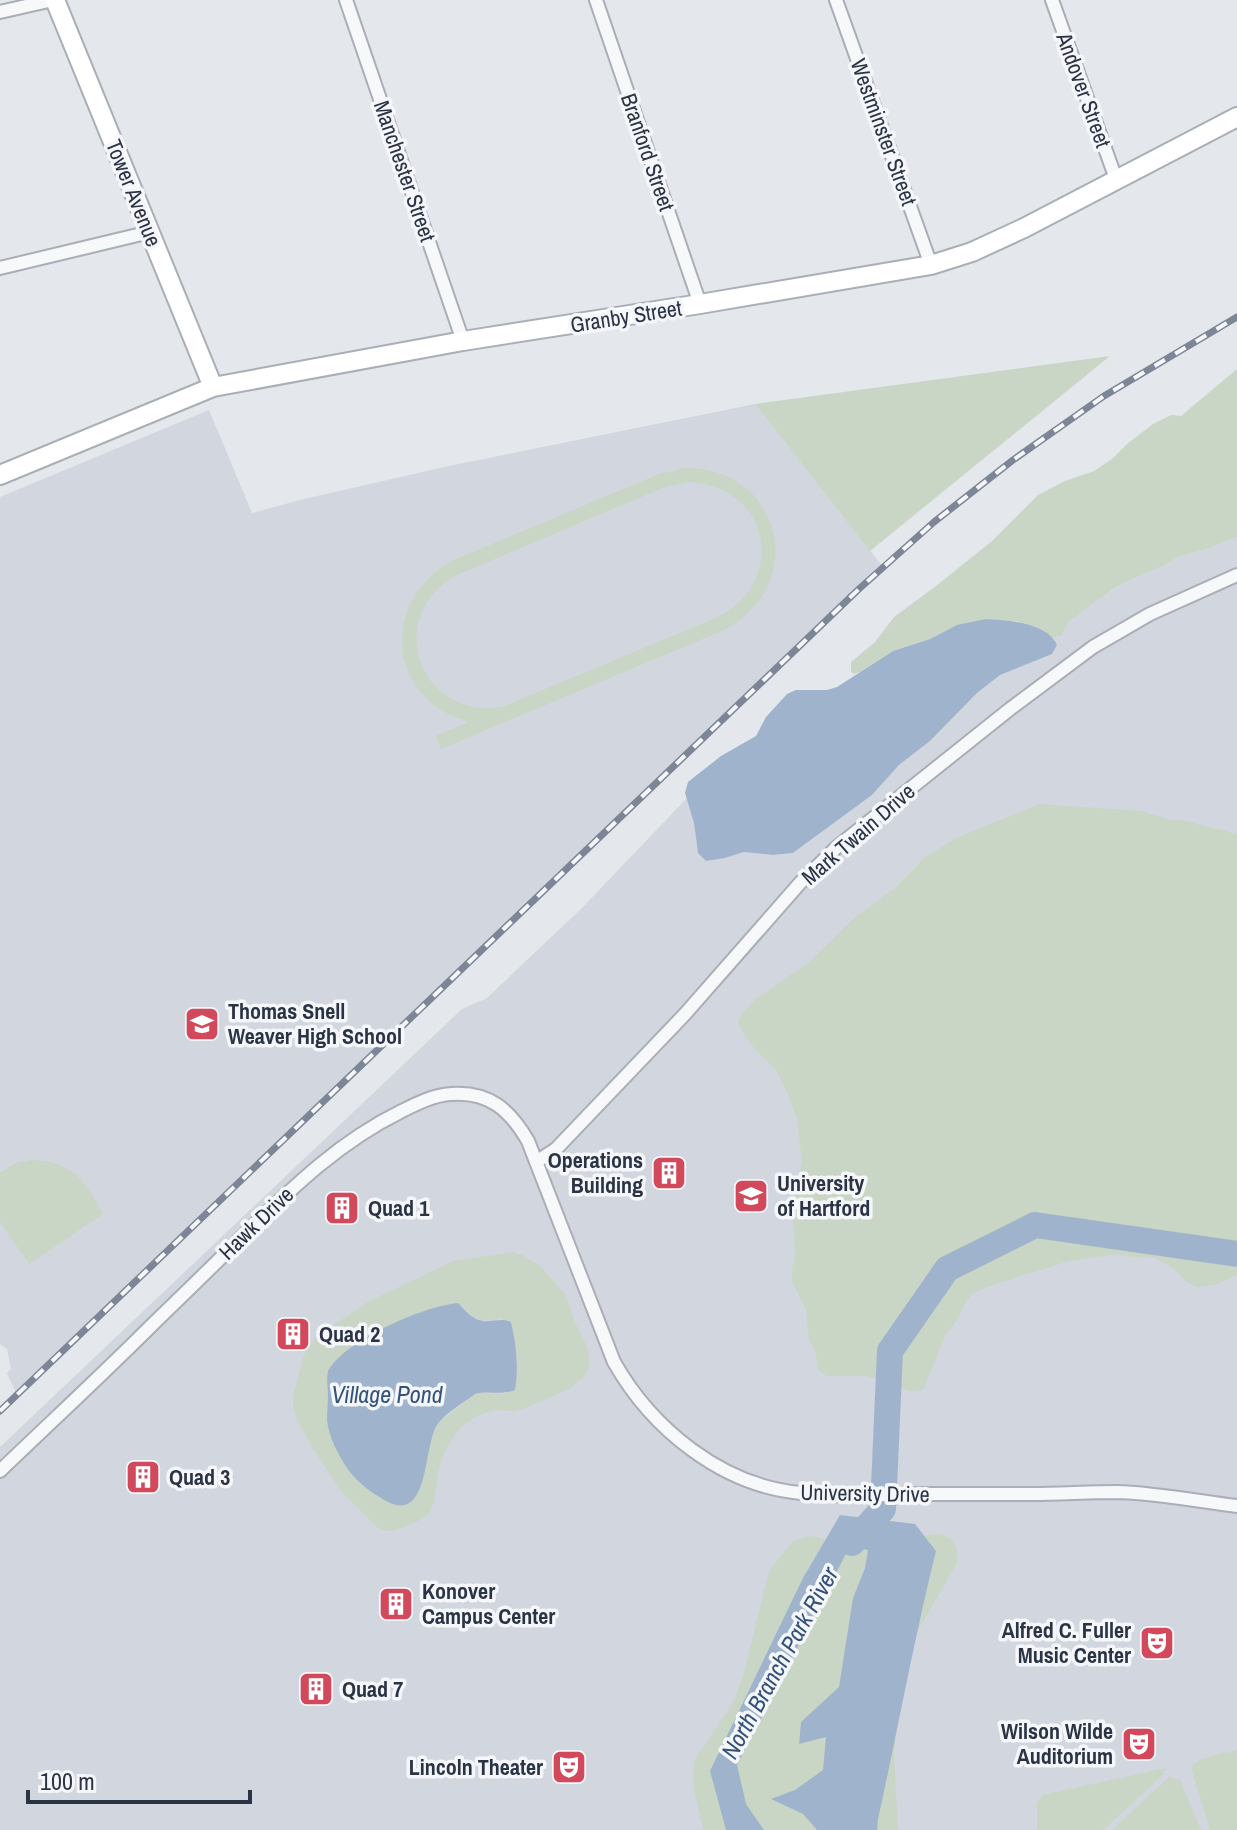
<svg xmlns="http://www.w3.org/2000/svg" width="1237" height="1830" viewBox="0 0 1237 1830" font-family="'Archivo Narrow',sans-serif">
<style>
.built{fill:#d2d6de}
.green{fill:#c9d6c5;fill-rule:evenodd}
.water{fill:#9fb4cc}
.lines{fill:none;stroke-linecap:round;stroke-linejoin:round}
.river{stroke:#9fb4cc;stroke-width:26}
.street-casing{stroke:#a9aeb7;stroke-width:16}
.secondary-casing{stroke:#a9aeb7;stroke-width:22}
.street{stroke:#f7f8fa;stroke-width:12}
.secondary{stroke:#fff;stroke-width:18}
.rail-casing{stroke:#7d8696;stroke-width:7}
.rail{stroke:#f4f6f9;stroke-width:4;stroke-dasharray:12;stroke-linecap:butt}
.labels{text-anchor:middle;stroke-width:7;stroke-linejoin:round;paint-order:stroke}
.street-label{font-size:22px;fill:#2b3445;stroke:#f4f6f9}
.poi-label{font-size:22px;font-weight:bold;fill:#2b3445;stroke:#f4f6f9;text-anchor:start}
.water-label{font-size:24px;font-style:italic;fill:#34527a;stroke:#f4f6f9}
</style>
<rect width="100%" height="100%" fill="#e4e7ec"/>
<path class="built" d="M755,404L883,567L860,588L17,1395L7,1373L11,1369L7,1349L0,1344V497L209,410L252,513L304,499L449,466Z
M1237,537V1830H0V1447L462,1009L487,998L581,909L687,798L694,823L698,853L725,858L744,852L773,855L793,853L872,795L899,765L930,741L977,693L1000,675L1052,653L1055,641L1053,638L1062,635L1069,621L1117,586L1163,566L1180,556L1208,549Z"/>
<path class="green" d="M1110,356L870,551L755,404Z
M1237,369V537L1208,549L1180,556L1163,566L1117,586L1069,621L1062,635L1053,638L1016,621L957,625L930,639L893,651L860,672L854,674L851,672V662L875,642L894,617L936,586L992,541L1038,495L1065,481L1094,471L1112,459L1127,444L1153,424L1171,415L1181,416Z
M685,468C782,467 810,585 724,630L441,749L436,736L469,722C455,717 442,712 430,702C382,658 399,587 454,560L659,474ZM689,482C769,486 789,580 718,617L502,707C417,720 382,613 459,574L665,487Z
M1039,804L1141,811L1171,820H1181L1237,834V1275L1218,1284L1198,1287L1188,1283L1173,1268L1155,1258L1135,1257L1115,1254L1066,1262L992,1285L973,1293L966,1301L958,1319L946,1334L923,1390L913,1391L904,1389L896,1383L866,1376H827L818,1370L815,1350L809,1340L806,1309L792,1282V1272L795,1251L792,1211L802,1160L797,1119L790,1099L776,1070L754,1048L742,1031L738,1021L743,1012L757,998L808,963L852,920L894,889L924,858L954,839Z
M32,1160C73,1162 85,1180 103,1214L29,1264L0,1222V1173L16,1163Z
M513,1252L522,1255L539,1265L566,1295L575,1323L588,1349L589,1368L584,1376L569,1389L523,1409L513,1411L493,1410L475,1417L459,1429L448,1445L440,1463L434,1501L431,1511L424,1518L397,1530L387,1531L377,1527L341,1491L312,1447L296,1417L293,1407V1396L304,1355L316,1337L368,1302L453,1261ZM458,1303C476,1319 478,1324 502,1318C518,1345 518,1353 516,1385L505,1394L480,1393L475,1394L439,1422L432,1435L420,1489L327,1419L328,1397Z
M940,1534C956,1539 960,1549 956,1565L914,1637L900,1687L894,1757L898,1830H703C699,1808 689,1781 695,1759L734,1701L744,1673L769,1571L793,1541L812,1536L842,1544Z
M1237,1750V1830H1210L1191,1768C1199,1755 1222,1755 1237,1750Z
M1166,1768V1770L1163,1771L1164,1774L1103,1830H1037V1803L1043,1795Z
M1169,1777L1180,1780L1201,1830H1112Z"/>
<path class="water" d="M986,619C1007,620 1048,623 1057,645L1052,654L1000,675L977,693L930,741L899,765L872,795L793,853L773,855L744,852L725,858L706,861L698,853L694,823L685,793L688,782L721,756L756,736L766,717L787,694L796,690H827L837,687L893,651L930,639L957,625Z
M458,1303C464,1309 471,1318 479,1320C490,1324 498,1317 511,1322C516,1344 519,1366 515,1390C500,1396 489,1390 475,1394C463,1403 445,1413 437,1425C423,1446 430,1525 386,1501C369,1491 355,1481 345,1465C336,1450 329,1437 327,1420C327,1411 328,1403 328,1395C328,1387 326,1379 328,1371C345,1340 424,1306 458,1303Z
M840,1515L915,1524L936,1551C914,1639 898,1729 878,1819L877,1830H817L803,1814L771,1799L795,1790L823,1770L826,1737L799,1744L801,1722L839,1687L853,1598L865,1568L868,1550L850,1546L737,1765L746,1804L764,1830H726L710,1771L803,1578Z"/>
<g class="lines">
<path class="river" d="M852,1543L883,1509L890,1351L947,1269L1035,1225L1237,1254"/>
<g class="street-casing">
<path id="street" d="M346,0L463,341
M596,0L700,304
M836,0L931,265
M1052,0L1116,179
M0,12L53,0
M0,268L150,232
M536,1162L556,1149L685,1014L800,883L837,847L1010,709L1093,647L1150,614L1237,575
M0,1471C51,1422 103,1374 153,1324C185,1293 217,1262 248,1231C295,1185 341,1141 400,1112C416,1104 433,1095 451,1094C489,1091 510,1110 528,1141L614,1362C652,1429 722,1486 801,1493C839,1497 878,1495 916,1494C955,1494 993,1494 1031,1494C1060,1494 1088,1492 1116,1492C1156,1493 1197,1501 1237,1506"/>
</g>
<g class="secondary-casing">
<path id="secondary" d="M55,0L213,387
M0,475L213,387L463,341L700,304L931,265L972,252L1024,228L1237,117"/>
</g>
<use href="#street" class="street"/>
<use href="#secondary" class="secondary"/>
<g class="rail-casing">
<path id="rail" d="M0,1411L860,588L934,522L1013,460L1104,396L1237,317"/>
</g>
<use href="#rail" class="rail"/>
</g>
<defs>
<g id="school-square" transform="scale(1.8)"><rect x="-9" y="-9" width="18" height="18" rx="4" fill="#d1495b" stroke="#f4f6f9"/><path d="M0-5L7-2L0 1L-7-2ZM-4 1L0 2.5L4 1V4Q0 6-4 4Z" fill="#fff"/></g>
<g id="building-square" transform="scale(1.8)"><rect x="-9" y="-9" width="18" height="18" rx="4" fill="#d1495b" stroke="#f4f6f9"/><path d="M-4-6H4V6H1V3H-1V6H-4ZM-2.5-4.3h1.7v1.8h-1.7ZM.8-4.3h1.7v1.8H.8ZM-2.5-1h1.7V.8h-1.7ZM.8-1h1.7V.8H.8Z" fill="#fff"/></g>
<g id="university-square" transform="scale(1.8)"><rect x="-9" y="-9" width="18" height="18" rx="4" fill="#d1495b" stroke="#f4f6f9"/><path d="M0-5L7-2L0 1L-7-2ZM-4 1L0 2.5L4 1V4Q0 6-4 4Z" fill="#fff"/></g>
<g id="theatre-square" transform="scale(1.8)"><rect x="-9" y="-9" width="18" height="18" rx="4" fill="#d1495b" stroke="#f4f6f9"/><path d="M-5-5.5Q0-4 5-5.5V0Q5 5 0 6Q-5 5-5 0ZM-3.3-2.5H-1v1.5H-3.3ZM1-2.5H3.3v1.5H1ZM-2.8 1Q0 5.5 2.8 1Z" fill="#fff"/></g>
</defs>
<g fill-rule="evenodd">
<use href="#school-square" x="202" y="1024"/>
<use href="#building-square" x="669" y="1173"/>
<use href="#university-square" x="751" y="1196"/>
<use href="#building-square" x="342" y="1208"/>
<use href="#building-square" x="293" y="1334"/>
<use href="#building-square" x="143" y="1477"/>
<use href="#building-square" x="396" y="1604"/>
<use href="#theatre-square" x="1157" y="1643"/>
<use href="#building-square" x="316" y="1689"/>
<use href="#theatre-square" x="1139" y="1744"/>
<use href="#theatre-square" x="569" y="1767"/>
</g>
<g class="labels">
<g class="street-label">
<text transform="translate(1084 90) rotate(70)" y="8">Andover Street</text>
<text transform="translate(884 132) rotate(70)" y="8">Westminster Street</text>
<text transform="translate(648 152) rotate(71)" y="8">Branford Street</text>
<text transform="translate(405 171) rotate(71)" y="8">Manchester Street</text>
<text transform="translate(134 193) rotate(68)" y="8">Tower Avenue</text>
<text transform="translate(626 316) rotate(-9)" y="8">Granby Street</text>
<text transform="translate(858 834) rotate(-41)" y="8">Mark Twain Drive</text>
<text transform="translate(256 1223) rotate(-44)" y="8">Hawk Drive</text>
<text transform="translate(865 1493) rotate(1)" y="8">University Drive</text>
</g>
<g class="poi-label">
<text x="228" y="1019">Thomas Snell<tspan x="228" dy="25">Weaver High School</tspan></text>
<text x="643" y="1168" text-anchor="end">Operations<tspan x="643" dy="25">Building</tspan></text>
<text x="777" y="1191">University<tspan x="777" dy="25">of Hartford</tspan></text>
<text x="368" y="1216">Quad 1</text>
<text x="319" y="1342">Quad 2</text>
<text x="169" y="1485">Quad 3</text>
<text x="422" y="1599">Konover<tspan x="422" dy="25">Campus Center</tspan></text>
<text x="1131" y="1638" text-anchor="end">Alfred C. Fuller<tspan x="1131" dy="25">Music Center</tspan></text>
<text x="342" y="1697">Quad 7</text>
<text x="1113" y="1739" text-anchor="end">Wilson Wilde<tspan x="1113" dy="25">Auditorium</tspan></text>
<text x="543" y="1775" text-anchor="end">Lincoln Theater</text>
</g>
<g class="water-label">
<text x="387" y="1403">Village Pond</text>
<text transform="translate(780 1663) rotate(-61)" y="8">North Branch Park River</text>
</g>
</g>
<path d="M28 1790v12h222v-12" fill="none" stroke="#2b3445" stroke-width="4"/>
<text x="40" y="1790" font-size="24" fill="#2b3445" stroke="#f4f6f9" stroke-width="6" paint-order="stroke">100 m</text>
</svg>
